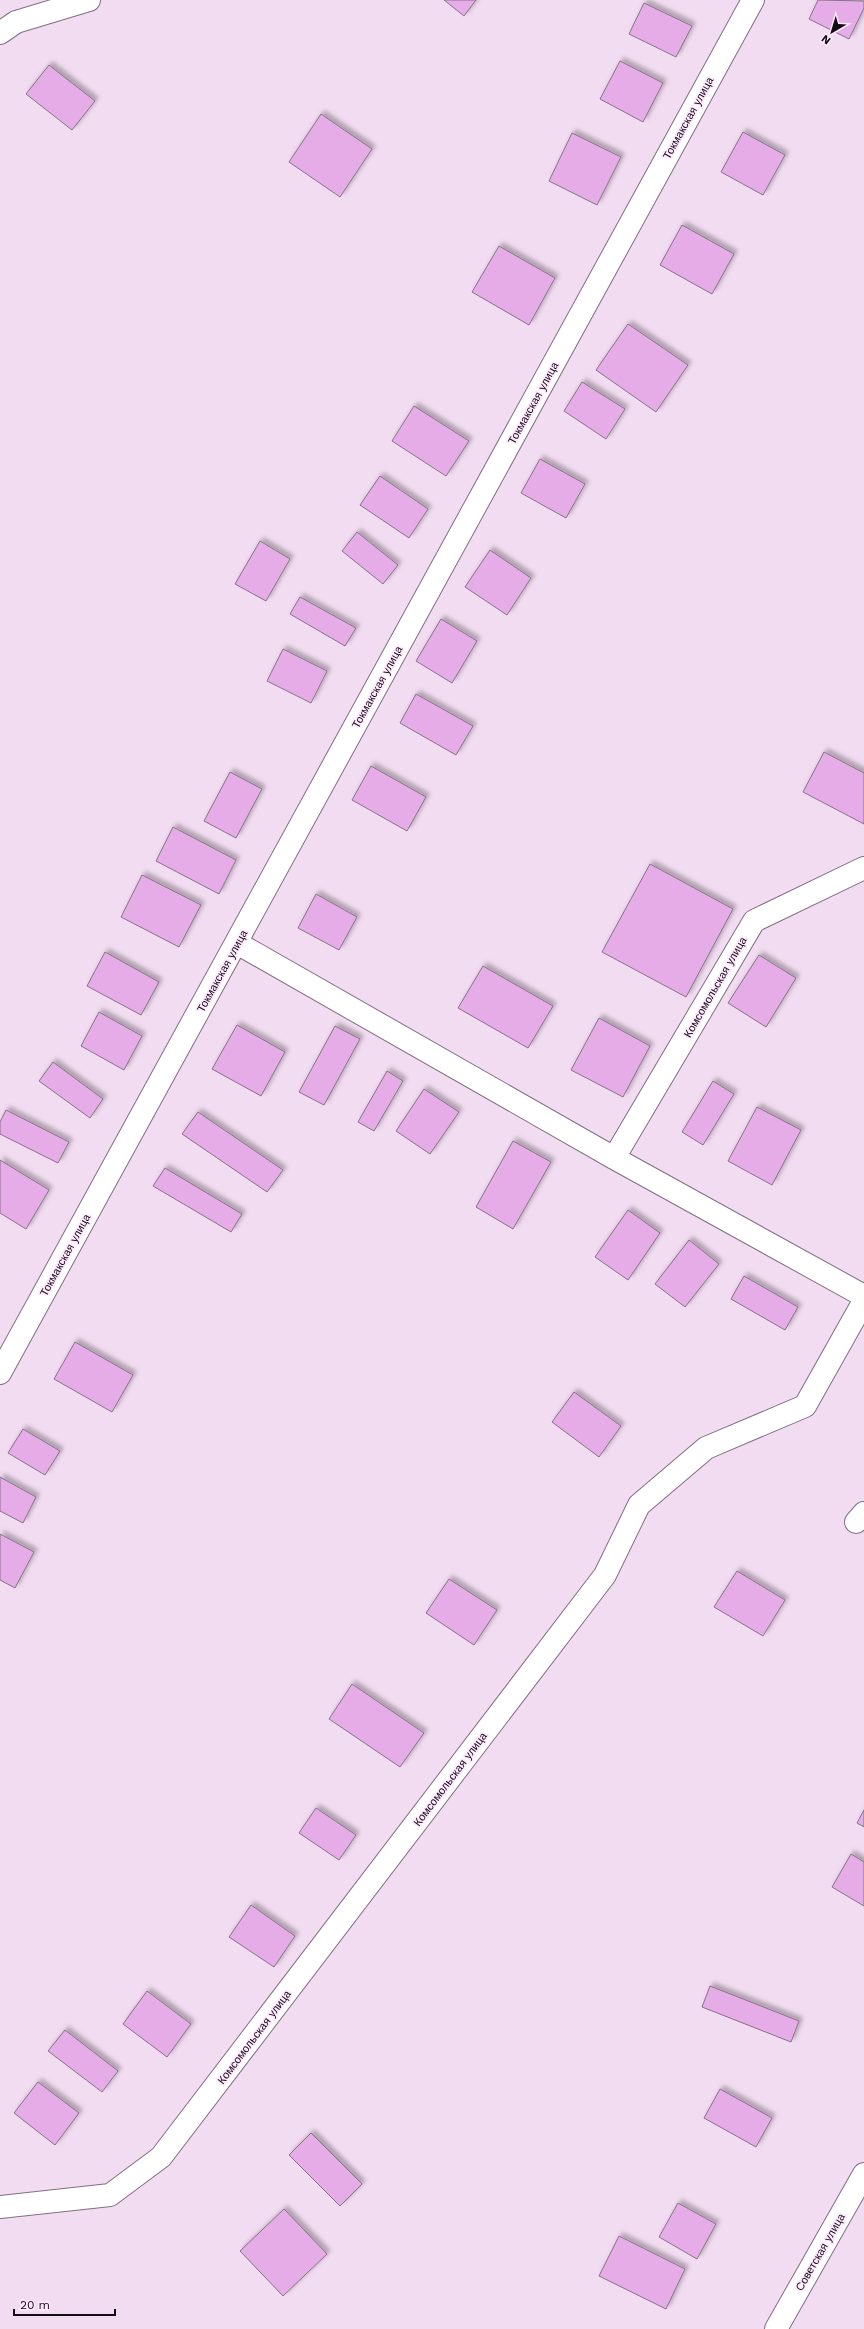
<svg xmlns="http://www.w3.org/2000/svg" width="864" height="2329" viewBox="0 0 864 2329" font-family="'Work Sans',sans-serif">
<style>
.building{fill:#e6ace7;stroke:#867386;filter:url(#shadow)}
.lines{fill:none;stroke-linecap:round;stroke-linejoin:round}
.minor-casing{stroke:#826f82;stroke-width:24}
.minor{stroke:#fff;stroke-width:22}
.labels{text-anchor:middle;stroke-width:3.5;stroke-linejoin:round;paint-order:stroke}
.street-label{font-size:11px;fill:#130c13;stroke:#ffe9ff}
</style>
<defs>
<filter id="shadow"><feDropShadow dx="3.5" dy="-3.5" stdDeviation="2" flood-color="#0004"/></filter>
</defs>
<rect width="100%" height="100%" fill="#f2dcf1"/>
<path class="building" d="M444,0H476L464,16Z
M818,0L864,1V8L849,39L809,19Z
M644,3L692,26L676,57L629,34Z
M620,61L663,83L643,122L600,99Z
M49,65L95,101L72,130L26,94Z
M321,114L372,149L340,197L289,162Z
M743,132L785,155L763,195L721,172Z
M572,133L621,157L597,205L549,181Z
M682,225L734,254L712,294L660,265Z
M499,246L555,278L529,325L472,292Z
M628,324L688,365L656,412L596,370Z
M582,382L625,409L606,439L564,411Z
M414,406L469,441L446,476L392,441Z
M540,459L585,484L566,518L521,493Z
M380,476L428,509L409,538L360,505Z
M357,532L398,565L383,584L342,551Z
M260,541L290,559L266,601L235,584Z
M490,550L531,578L507,615L465,587Z
M300,597L356,628L345,646L290,614Z
M441,619L477,641L452,683L416,661Z
M283,649L327,671L311,703L267,681Z
M416,694L473,726L456,755L400,723Z
M824,752L864,773V824L803,792Z
M371,766L426,797L407,831L352,800Z
M230,772L262,789L236,838L204,821Z
M173,827L236,860L219,894L156,861Z
M650,864L733,909L686,997L602,952Z
M142,875L201,905L179,947L121,917Z
M316,894L357,917L339,950L298,928Z
M105,952L159,982L141,1015L87,986Z
M759,955L796,978L766,1027L728,1003Z
M483,966L553,1006L528,1048L458,1008Z
M99,1012L142,1036L124,1070L81,1046Z
M599,1018L650,1046L623,1097L571,1070Z
M237,1025L285,1052L261,1096L212,1069Z
M335,1026L360,1039L324,1105L299,1092Z
M53,1062L103,1099L90,1118L39,1081Z
M387,1071L403,1081L374,1131L358,1122Z
M713,1081L734,1094L703,1145L682,1132Z
M424,1089L459,1112L430,1154L396,1131Z
M757,1107L801,1130L772,1185L728,1161Z
M6,1110L69,1142L58,1163L0,1134V1122Z
M198,1112L283,1170L267,1192L182,1134Z
M513,1141L551,1162L513,1229L476,1207Z
M0,1160L49,1190L26,1229L0,1213Z
M165,1168L242,1214L231,1232L153,1186Z
M628,1210L660,1233L628,1280L595,1257Z
M689,1240L719,1264L685,1307L655,1284Z
M744,1276L798,1307L785,1330L731,1299Z
M75,1342L133,1375L112,1412L54,1379Z
M574,1392L621,1426L599,1457L552,1422Z
M23,1429L60,1451L45,1475L8,1453Z
M0,1477L36,1497L23,1523L0,1511Z
M0,1534L34,1552L15,1588L0,1580Z
M737,1571L785,1600L763,1636L714,1607Z
M449,1579L497,1610L474,1645L426,1613Z
M352,1684L424,1733L400,1767L329,1719Z
M316,1808L356,1835L339,1860L299,1833Z
M864,1810V1827L857,1823Z
M851,1854L864,1862V1906L832,1887Z
M251,1905L295,1936L274,1967L229,1937Z
M710,1986L799,2021L791,2042L702,2007Z
M147,1991L191,2024L167,2057L123,2024Z
M65,2030L118,2071L102,2092L48,2051Z
M38,2082L79,2113L55,2145L14,2113Z
M720,2089L772,2118L756,2147L704,2118Z
M311,2133L362,2184L340,2206L289,2155Z
M678,2203L716,2224L697,2259L659,2237Z
M284,2209L327,2254L283,2296L240,2251Z
M619,2236L685,2269L666,2309L599,2276Z"/>
<g class="lines">
<g class="minor-casing">
<path id="minor" d="M0,33L16,22L89,0
M237,943L614,1158L864,1296
M614,1158L754,921L864,868
M0,1373L753,0
M856,1522L864,1513
M0,2207L110,2195L161,2157L605,1575L639,1505L706,1448L805,1406L864,1301
M776,2329L864,2174"/>
</g>
<use href="#minor" class="minor"/>
</g>
<g class="labels">
<g class="street-label">
<text transform="translate(688 118) rotate(-61)" y="4">Токмакская улица</text>
<text transform="translate(533 403) rotate(-61)" y="4">Токмакская улица</text>
<text transform="translate(377 687) rotate(-61)" y="4">Токмакская улица</text>
<text transform="translate(222 971) rotate(-61)" y="4">Токмакская улица</text>
<text transform="translate(715 987) rotate(-60)" y="4">Комсомольская улица</text>
<text transform="translate(65 1255) rotate(-61)" y="4">Токмакская улица</text>
<text transform="translate(450 1779) rotate(-53)" y="4">Комсомольская улица</text>
<text transform="translate(254 2037) rotate(-53)" y="4">Комсомольская улица</text>
<text transform="translate(820 2252) rotate(-60)" y="4">Советская улица</text>
</g>
</g>
<g transform="translate(832 32) rotate(218)" stroke="#ffe9ff" stroke-width="3" paint-order="stroke">
<path d="M0-3L7 15L0 10L-7 15Z" fill="#130c13"/>
<text y="-6" font-size="11" font-weight="bold" text-anchor="middle" fill="#130c13">N</text>
</g>
<path d="M14 2309v6h101v-6" fill="none" stroke="#130c13" stroke-width="2"/>
<text x="20" y="2309" font-size="12" fill="#130c13" stroke="#ffe9ff" stroke-width="3" paint-order="stroke">20 m</text>
</svg>
